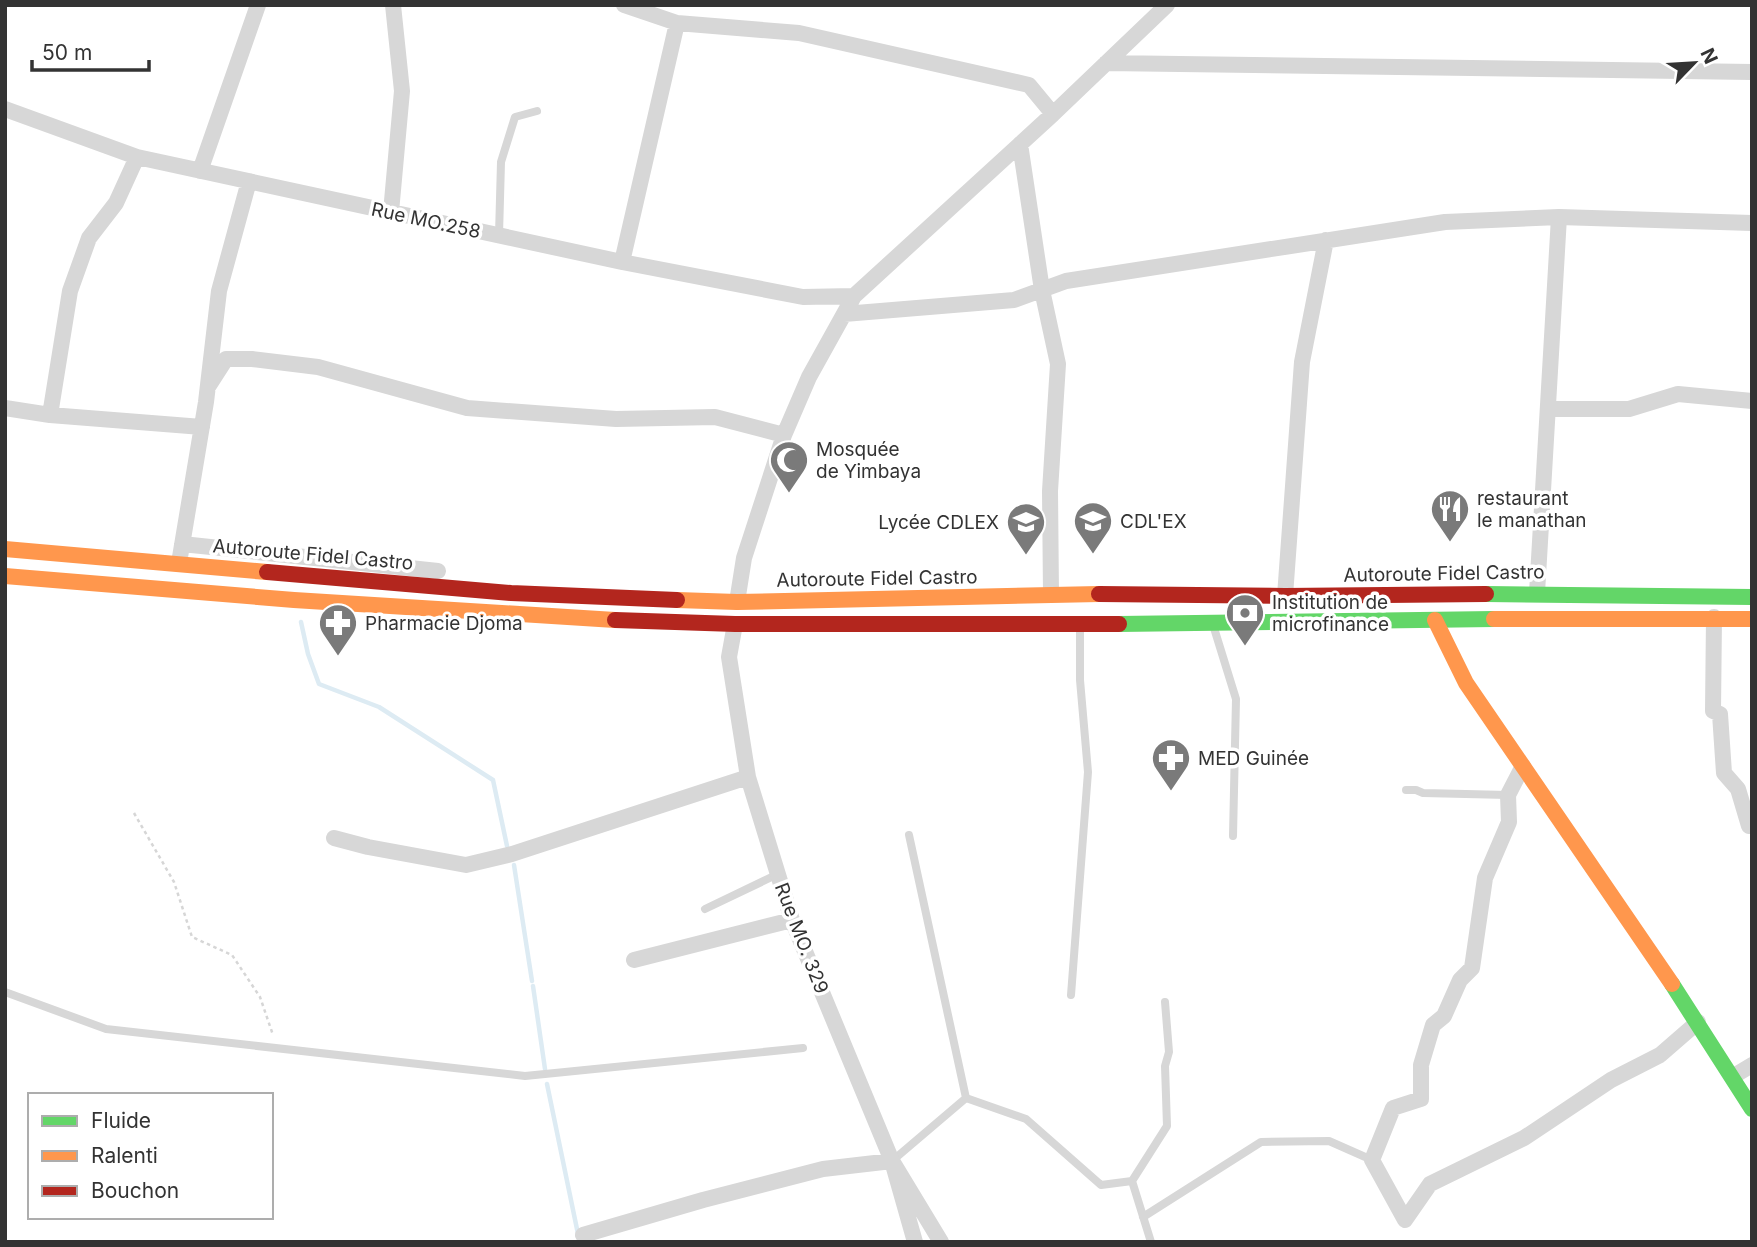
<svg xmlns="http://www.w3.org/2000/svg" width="1757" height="1247" viewBox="0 0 1757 1247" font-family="Inter,sans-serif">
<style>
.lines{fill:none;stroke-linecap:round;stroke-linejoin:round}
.stream{stroke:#ddebf3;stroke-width:4.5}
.path{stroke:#d6d6d6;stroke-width:2.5;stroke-dasharray:3.5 3.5;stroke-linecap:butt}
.lane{stroke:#d7d7d7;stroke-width:8}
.street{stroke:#d7d7d7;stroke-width:16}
.fast{stroke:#63d668;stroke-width:16}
.slow{stroke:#ff974d;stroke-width:16}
.jam{stroke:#b3261e;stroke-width:16}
.labels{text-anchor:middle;stroke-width:7;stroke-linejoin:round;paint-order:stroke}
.street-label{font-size:19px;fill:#333;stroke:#fff}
.poi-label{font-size:19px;fill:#333;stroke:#fff;text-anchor:start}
</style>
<rect width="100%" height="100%" fill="#fff"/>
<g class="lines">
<path class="stream" d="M301,622L308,654L319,684L379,707L493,780L507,846
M514,865L532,981
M533,986L545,1069
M547,1084L578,1234"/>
<path class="path" d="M134,813L174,882L192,937L232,955L260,997L273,1035"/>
<path class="lane" d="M499,235L501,162L515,117L537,111
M1214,628L1236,699L1233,836
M1406,790H1416L1423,793L1508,795
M705,909L778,874
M5,992L106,1029L525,1076L803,1048
M1071,995L1088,772L1080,680V631
M966,1098L1026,1119L1101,1185L1132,1181
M892,1161L966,1098L909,835
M1143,1217L1261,1142L1329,1141L1372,1160
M1151,1242L1132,1181L1167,1126L1165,1066L1169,1052L1165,1002"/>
<path class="street" d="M624,5L677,23L799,33L1029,85L1053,114
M1106,63L1752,72
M5,109L137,157L622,262L803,297L854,296
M1020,144L1042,290L1058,364L1050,491L1051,594
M200,171L258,5
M391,212L402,91L393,5
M622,262L677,23
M844,314L1014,300L1066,281L1445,222L1559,217
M208,387L226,359H252L318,367L467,408L616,419L715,417L784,435
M5,408L50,415L202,427
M1548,409H1629L1678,394L1752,401
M50,415L70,291L89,238L116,203L137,157
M182,544L438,571
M179,563L206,402L219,291L249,181
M1537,593L1559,217L1752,223
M1285,596L1302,362L1326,240
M737,602L744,558L784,435L809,377L854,296L1053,114L1167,5
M1714,617L1713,711L1720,714L1724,773L1738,789L1749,826
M735,624L729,657L748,777L792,920L892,1161L915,1242
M1523,766L1508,795L1509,822L1485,878L1472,968L1460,980L1444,1016L1433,1025L1421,1065V1099L1393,1108L1372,1160L1405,1220L1430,1184L1524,1138L1611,1080L1660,1055L1698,1022
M334,838L368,847L466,865L512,854L748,777
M634,960L792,920
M1732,1077L1752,1065
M583,1235L703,1200L823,1169L892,1161L941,1242"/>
<path class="fast" d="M1486,594L1752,597
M1119,624L1494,619
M1672,984L1752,1109"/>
<path class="slow" d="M5,549L267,572
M5,576L294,600L615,620
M677,600L737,602L1099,594
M1494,619H1752
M1435,620L1466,683L1672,984"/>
<path class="jam" d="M267,572L511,593L677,600
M1099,594L1285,596L1486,594
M615,620L735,624H1119"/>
</g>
<defs>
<g id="mosque-pin" transform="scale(2.0125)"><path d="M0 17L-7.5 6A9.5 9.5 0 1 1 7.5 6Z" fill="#7a7a7a" stroke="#fff"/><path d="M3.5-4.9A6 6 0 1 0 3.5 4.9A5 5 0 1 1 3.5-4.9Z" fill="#fff"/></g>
<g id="restaurant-pin" transform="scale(2.0125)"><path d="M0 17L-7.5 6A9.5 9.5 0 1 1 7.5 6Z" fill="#7a7a7a" stroke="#fff"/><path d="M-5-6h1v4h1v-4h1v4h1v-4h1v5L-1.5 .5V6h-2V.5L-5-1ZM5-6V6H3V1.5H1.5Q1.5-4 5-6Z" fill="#fff"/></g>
<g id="school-pin" transform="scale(2.0125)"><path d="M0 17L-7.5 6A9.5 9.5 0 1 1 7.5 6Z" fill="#7a7a7a" stroke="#fff"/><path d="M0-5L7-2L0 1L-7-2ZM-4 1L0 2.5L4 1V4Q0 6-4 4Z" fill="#fff"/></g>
<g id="bank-pin" transform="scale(2.0125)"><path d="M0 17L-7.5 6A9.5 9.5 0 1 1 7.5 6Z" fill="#7a7a7a" stroke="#fff"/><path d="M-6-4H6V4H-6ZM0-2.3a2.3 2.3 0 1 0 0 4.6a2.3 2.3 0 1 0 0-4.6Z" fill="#fff"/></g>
<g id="pharmacy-pin" transform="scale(2.0125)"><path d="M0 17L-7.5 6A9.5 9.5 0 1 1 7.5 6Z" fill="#7a7a7a" stroke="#fff"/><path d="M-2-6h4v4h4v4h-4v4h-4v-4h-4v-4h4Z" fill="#fff"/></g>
</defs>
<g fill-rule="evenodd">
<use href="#mosque-pin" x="789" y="460"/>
<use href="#restaurant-pin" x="1450" y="509"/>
<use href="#school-pin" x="1093" y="521"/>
<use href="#school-pin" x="1026" y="522"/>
<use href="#bank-pin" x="1245" y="613"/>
<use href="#pharmacy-pin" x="338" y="623"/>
<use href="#pharmacy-pin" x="1171" y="758"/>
</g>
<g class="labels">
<g class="street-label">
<text transform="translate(426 220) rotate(12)" y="7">Rue MO.258</text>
<text transform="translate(313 554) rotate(5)" y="7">Autoroute Fidel Castro</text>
<text transform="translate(1444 573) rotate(-1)" y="7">Autoroute Fidel Castro</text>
<text transform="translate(877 578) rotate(-1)" y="7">Autoroute Fidel Castro</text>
<text transform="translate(802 938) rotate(69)" y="7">Rue MO. 329</text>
</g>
<g class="poi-label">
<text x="816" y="456">Mosquée<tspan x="816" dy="22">de Yimbaya</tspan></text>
<text x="1477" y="505">restaurant<tspan x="1477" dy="22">le manathan</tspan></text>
<text x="1120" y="528">CDL'EX</text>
<text x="999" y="529" text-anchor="end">Lycée CDLEX</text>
<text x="1272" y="609">Institution de<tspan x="1272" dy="22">microfinance</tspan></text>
<text x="365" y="630">Pharmacie Djoma</text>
<text x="1198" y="765">MED Guinée</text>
</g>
</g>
<rect width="1757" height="1247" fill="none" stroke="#333333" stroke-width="14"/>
<rect x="28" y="1093" width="245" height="126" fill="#ffffff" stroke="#adadad" stroke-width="2"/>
<rect x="42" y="1116" width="35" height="10" fill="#63d668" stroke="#adadad" stroke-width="2"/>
<text x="91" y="1128" font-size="21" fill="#333333">Fluide</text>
<rect x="42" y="1151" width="35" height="10" fill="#ff974d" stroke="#adadad" stroke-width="2"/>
<text x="91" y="1163" font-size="21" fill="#333333">Ralenti</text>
<rect x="42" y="1186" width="35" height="10" fill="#b3261e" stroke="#adadad" stroke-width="2"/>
<text x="91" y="1198" font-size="21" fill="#333333">Bouchon</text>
<g transform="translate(1694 63) rotate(65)" stroke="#ffffff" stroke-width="5" paint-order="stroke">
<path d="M0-5L12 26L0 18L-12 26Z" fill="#333333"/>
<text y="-10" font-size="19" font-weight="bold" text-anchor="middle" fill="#333333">N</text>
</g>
<path d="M32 60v10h117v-10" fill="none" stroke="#333333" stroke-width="3.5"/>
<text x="42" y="60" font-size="21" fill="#333333" stroke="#ffffff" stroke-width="5" paint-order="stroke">50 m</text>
</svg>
